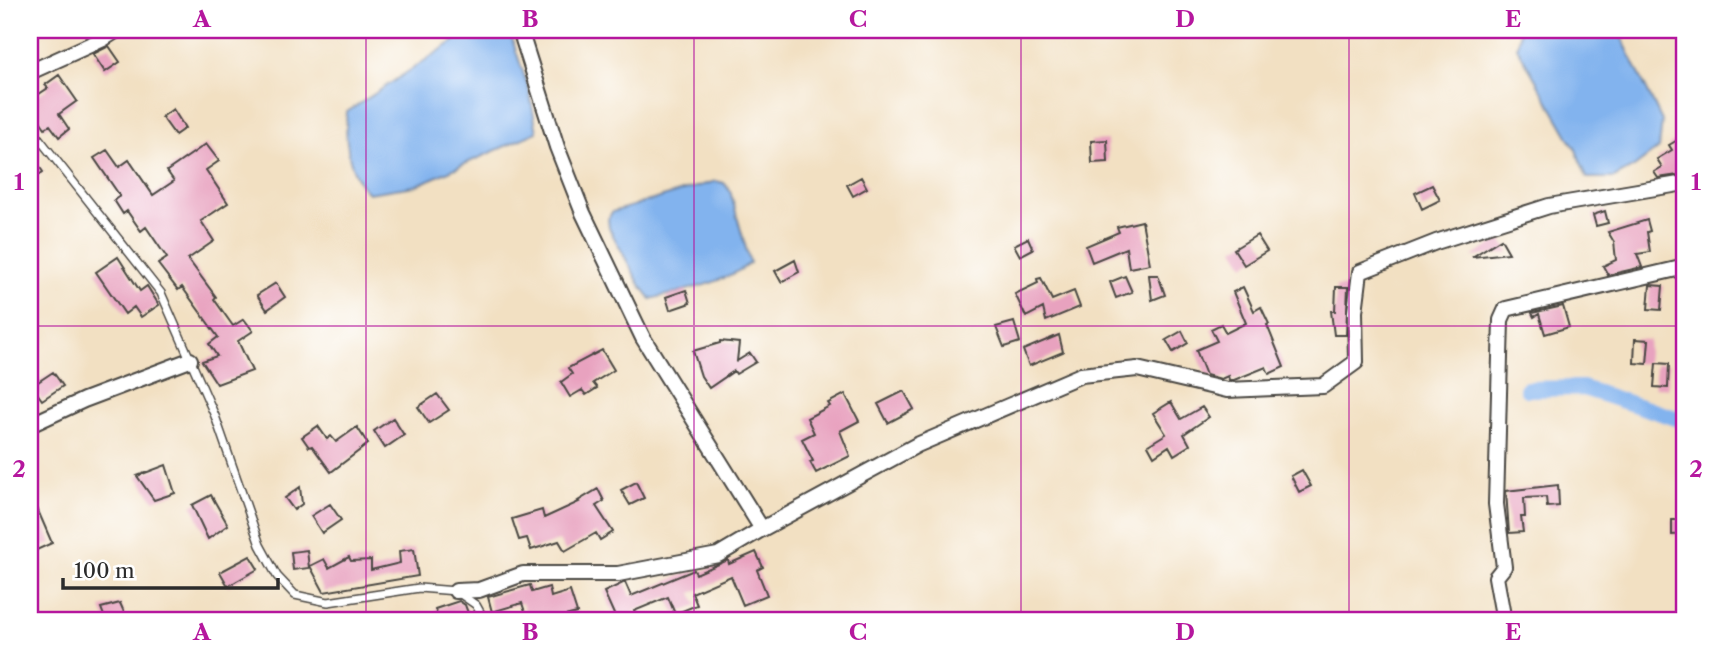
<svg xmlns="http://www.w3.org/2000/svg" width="1715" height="651" viewBox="0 0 1715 651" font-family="'Libre Caslon Text',serif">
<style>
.water{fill:#82b3ee;stroke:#566f8c;stroke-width:2}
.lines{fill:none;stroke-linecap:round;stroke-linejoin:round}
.canal{stroke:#82b3ee;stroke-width:16}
.building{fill:#e8a2bf}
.lane-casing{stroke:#494642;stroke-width:10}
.street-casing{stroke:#494642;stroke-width:18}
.lane{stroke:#fff;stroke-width:7}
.street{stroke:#fff;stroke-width:14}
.grid{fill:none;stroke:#b5179e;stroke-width:2;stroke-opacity:0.55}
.neatline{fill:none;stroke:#b5179e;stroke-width:2.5}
.grid-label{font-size:23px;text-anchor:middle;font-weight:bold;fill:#b5179e}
</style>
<rect width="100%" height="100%" fill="#fff"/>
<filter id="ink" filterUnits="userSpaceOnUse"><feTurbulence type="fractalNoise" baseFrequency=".0143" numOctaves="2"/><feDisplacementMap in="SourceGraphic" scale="14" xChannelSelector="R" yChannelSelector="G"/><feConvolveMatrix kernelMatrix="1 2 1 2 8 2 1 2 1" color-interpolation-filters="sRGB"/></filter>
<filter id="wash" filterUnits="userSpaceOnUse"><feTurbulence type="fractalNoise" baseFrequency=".00686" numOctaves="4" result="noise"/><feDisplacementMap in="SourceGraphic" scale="28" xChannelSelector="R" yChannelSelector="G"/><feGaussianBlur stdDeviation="1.57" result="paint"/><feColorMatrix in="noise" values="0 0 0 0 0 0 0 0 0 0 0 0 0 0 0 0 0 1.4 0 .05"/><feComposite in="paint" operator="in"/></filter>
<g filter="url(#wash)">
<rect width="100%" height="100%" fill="#f2e0c2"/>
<path class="water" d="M471,30H509L529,90L537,132L415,186L368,193C348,174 344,137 347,112Z
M1520,30H1618L1662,121L1659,148L1634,167L1614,178H1587L1576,150L1517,47Z
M716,181L724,183L730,191L750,263C724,284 683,290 651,299L639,283L609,228L608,219L612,212Z"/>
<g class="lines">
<path class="canal" d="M1527,389L1583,388L1685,421"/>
</g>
<g id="blocks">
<path class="building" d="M109,46L120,62L105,72L93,54Z
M59,75L77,101L59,114L69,129L59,137L50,125L45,128L30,106V100L48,88L45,85Z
M173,109L185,128L175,135L162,117Z
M1681,138L1685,145V155L1679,158L1685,168V174L1658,178L1654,172L1662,167L1657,159L1672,150L1669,145Z
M1107,140L1108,162L1092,163L1091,141Z
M206,144L219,161L206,170L228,203L201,221L214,241L188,259L216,297L214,299L233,326L244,319L253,331L238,341L252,371L217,384L202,361L217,356L209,344L218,337L182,287L178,290L158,264L167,258L146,227L141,231L127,211L123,214L114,200L120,196L94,158L107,150L119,167L129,160L153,195L174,181L167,171Z
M30,153L43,172L30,181Z
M861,177L867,188L853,196L847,185Z
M1432,185L1440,200L1422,209L1415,193Z
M1605,211L1608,223L1596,226L1593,215Z
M1647,220L1650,231L1647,232L1650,252L1637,254L1642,267L1608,275L1603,266L1616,260L1614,242L1608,232Z
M1142,221L1150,264L1129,268L1126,248L1092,262L1086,246L1119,232L1117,227Z
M1257,235L1267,251L1244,265L1234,249Z
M1028,238L1033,249L1020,256L1014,245Z
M1501,239L1509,253L1472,257Z
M118,257L140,291L147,286L159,305L141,317L134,307L125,314L96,272Z
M795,260L799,272L781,282L775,271Z
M1149,275H1158L1165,295L1152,300Z
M1125,276L1132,292L1116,298L1110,282Z
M1041,278L1052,300L1074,291L1080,307L1046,321L1043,308L1026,317L1015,294L1038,283L1037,279Z
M276,283L285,297L267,310L257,295Z
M1650,285L1663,286L1661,310L1648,309Z
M1243,287L1254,311L1261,307L1269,324L1267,325L1284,367L1269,374L1266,367L1234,380H1229L1228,376L1221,379L1206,375L1196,350L1217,341L1211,329L1221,324L1226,333L1246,323L1233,292Z
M1336,287H1348L1346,335H1334L1331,311H1335Z
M686,290L690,303L670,310L666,297Z
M1563,306L1569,327L1545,334L1539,314L1534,317L1532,313Z
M1014,322L1020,342L1004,347L996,327Z
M1182,331L1188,343L1173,352L1166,340Z
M1059,335L1063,352L1029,366L1023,350Z
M1635,339L1649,340L1647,364L1634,363Z
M720,341L739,343L737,361L750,353L756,362L736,374L734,371L709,388L701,376L693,351L720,343Z
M602,350L614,370L593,383L597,388L586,395L582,390L570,397L561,382L572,374L568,368Z
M1656,363L1669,364L1668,388L1654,387Z
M53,372L63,386L42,400L32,386Z
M904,391L914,409L888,423L878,404Z
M437,394L449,410L429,423L418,407Z
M845,394L859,421L840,431L850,456L816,473L810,462L813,461L802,439L814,433L807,418L830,406L828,403Z
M1171,402L1181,419L1202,407L1209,417L1184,434L1190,445L1174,455L1169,446L1154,456L1148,445L1166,434L1153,413Z
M393,418L404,435L385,448L374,431Z
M318,426L327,439L331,436L336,442L357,427L368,444L331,472L312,446L309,447L302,437Z
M166,465L175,493L154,500L137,476Z
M1302,470L1311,486L1299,492L1291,476Z
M636,482L644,498L630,505L621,490Z
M1558,485L1559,506L1547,507L1546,497L1524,498L1525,517H1521L1523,532L1509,533L1506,491Z
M300,487L302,504L294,510L285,498Z
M598,489L604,501L596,506L613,532L600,540L596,533L565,551L559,541L531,550L527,538L519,540L512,519L542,510L544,518L579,502L578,501Z
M30,492L52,543L30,553Z
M211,495L228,525L208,539L192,505Z
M330,504L341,520L322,533L311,516Z
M1672,520H1685V534L1672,535Z
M414,549L418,576L324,592L310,566L324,559L329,568L349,557L351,561L371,560V570L400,563L399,551Z
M307,550L309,568L293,570L291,552Z
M756,552L763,567L757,570L767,595L743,605L731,576L692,593L697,605L675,614L668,597L634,611L638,621H617L604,592L625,582L631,596L694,570L696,574L728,560L729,564Z
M250,556L258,569L228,586L220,572Z
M530,585L532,592L549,587L551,597L570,591L577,613L548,620L547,616L528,621L522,603L492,612L488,597Z
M459,601L465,605L471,621H439L435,609Z
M120,603L128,621H106L101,608Z"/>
</g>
</g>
<g filter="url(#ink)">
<use href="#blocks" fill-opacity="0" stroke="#494642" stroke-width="2"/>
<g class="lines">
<g class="lane-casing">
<path id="lane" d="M30,127L161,293L215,416L260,545L277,576L295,595L328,602L419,588L456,591L476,605L485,621"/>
</g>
<g class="street-casing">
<path id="street" d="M30,72L103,39L117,30
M30,425L84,400L190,360
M762,529L917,445L1081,375L1137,369L1227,390L1323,386L1356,362L1355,312L1360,272L1436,242L1549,206L1685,183
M456,591L479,590L523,574H618L718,555L762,529L643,338L583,213L557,147L520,30
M1504,621L1496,577L1504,567L1496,504L1501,320L1506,309L1685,267"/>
</g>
<use href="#lane" class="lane"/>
<use href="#street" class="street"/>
</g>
</g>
<path class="grid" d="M366,30V621M694,30V621M1021,30V621M1349,30V621M30,326H1685"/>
<rect width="1715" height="651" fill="none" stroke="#fff" stroke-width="77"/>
<path d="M63 578v10h215v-10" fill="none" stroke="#2b2b2b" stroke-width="3.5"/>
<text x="74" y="578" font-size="21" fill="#2b2b2b" stroke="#ffffff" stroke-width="5" paint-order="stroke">100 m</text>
<rect x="38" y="38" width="1638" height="574" class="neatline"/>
<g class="grid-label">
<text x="202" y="27">A</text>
<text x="530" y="27">B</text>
<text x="858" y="27">C</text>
<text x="1185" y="27">D</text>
<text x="1513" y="27">E</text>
<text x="19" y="190">1</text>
<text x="1696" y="190">1</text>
<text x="19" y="477">2</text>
<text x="1696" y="477">2</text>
<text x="202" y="640">A</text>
<text x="530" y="640">B</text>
<text x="858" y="640">C</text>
<text x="1185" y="640">D</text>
<text x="1513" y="640">E</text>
</g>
</svg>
